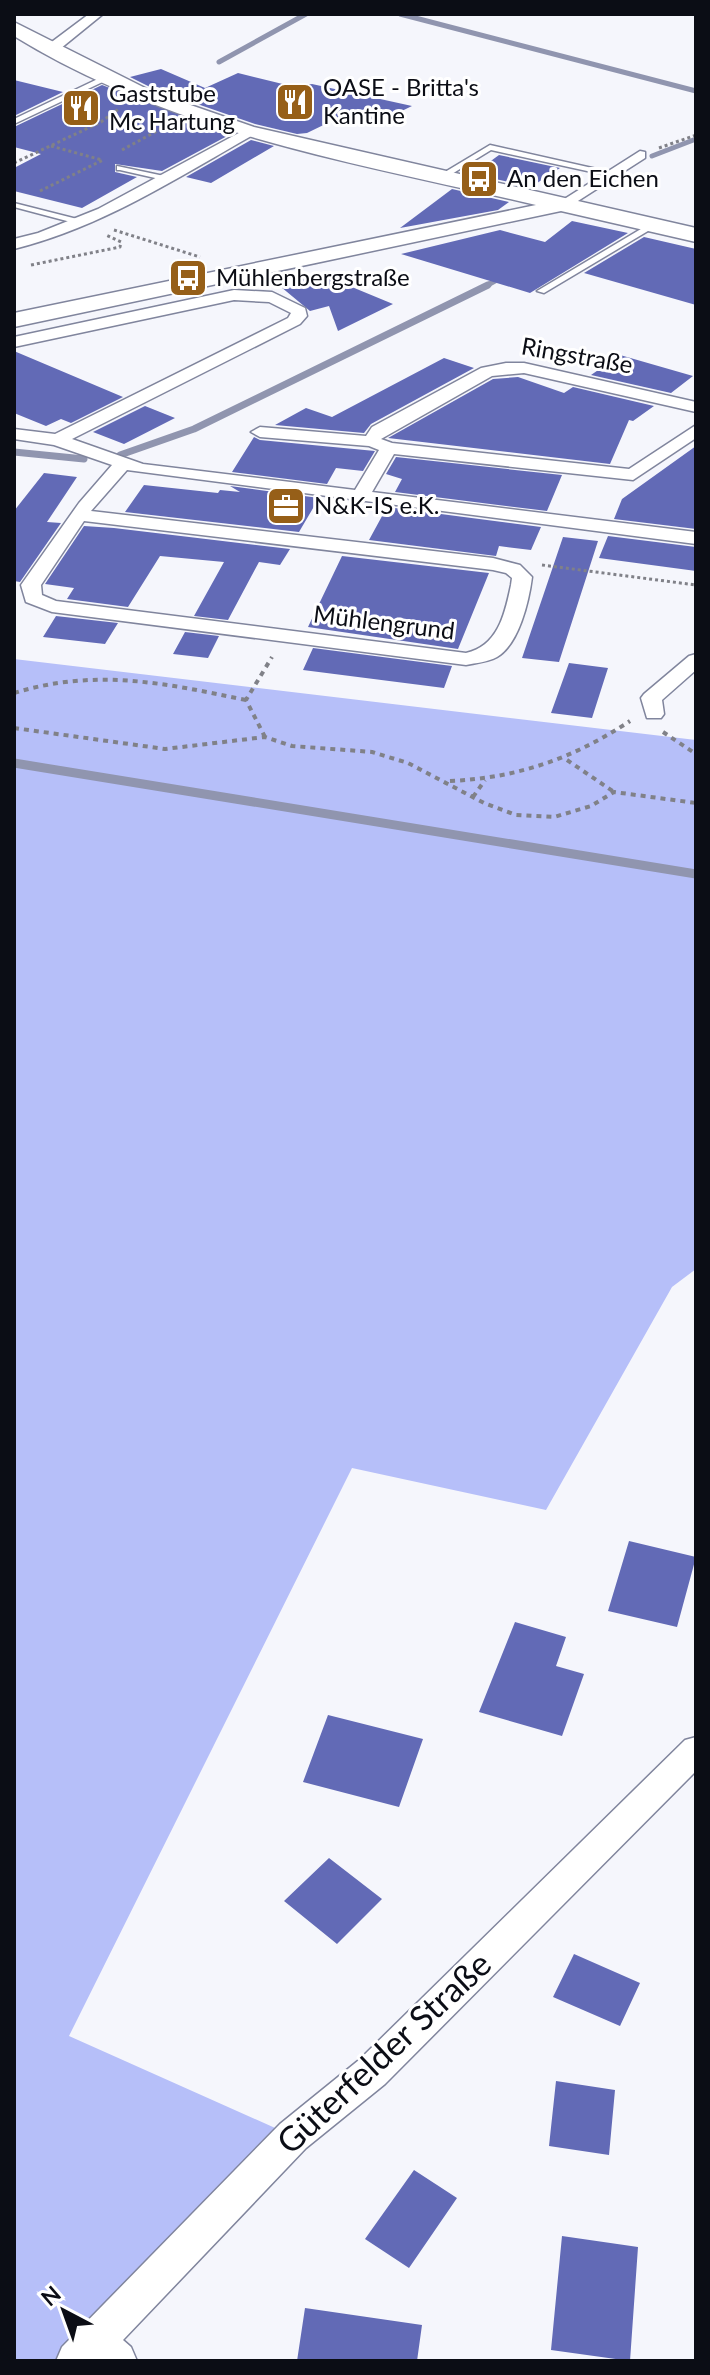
<svg xmlns="http://www.w3.org/2000/svg" width="710" height="2375" viewBox="0 0 710 2375" font-family="Lato,sans-serif">
<style>
.green{fill:#b6bff9}
.lines{fill:none;stroke-linecap:round;stroke-linejoin:round}
.stream-far2{stroke:#9095af;stroke-width:5}
.stream-far1{stroke:#9095af;stroke-width:7}
.stream{stroke:#9095af;stroke-width:9}
.building{fill:#626ab6}
.lane-casing{stroke:#80859d;stroke-width:3}
.street-casing{stroke:#80859d;stroke-width:3}
.secondary-casing{stroke:#80859d;stroke-width:3}
.path-far1{stroke:#808188;stroke-width:3;stroke-dasharray:3 3;stroke-linecap:butt}
.path{stroke:#808188;stroke-width:4;stroke-dasharray:5 5;stroke-linecap:butt}
.lane{fill:#fff;fill-rule:evenodd}
.street{fill:#fff;fill-rule:evenodd}
.secondary{fill:#fff;fill-rule:evenodd}
.labels{text-anchor:middle;stroke-width:6;stroke-linejoin:round;paint-order:stroke}
.far-poi-label{font-size:24px;fill:#0b0d15;stroke:#fff;text-anchor:start}
.far-street-label{font-size:24px;fill:#0b0d15;stroke:#fff}
.near-street-label{font-size:34px;fill:#0b0d15;stroke:#fff}
</style>
<rect width="100%" height="100%" fill="#f5f6fc"/>
<path class="green" d="M14,659L696,740V1269L672,1287L546,1510L352,1468L69,2036L293,2136L76,2361H14Z"/>
<g class="lines">
<path class="stream-far2" d="M400,14L696,91
M219,62L306,14
M652,156L696,139
M484,287L495,281"/>
<path class="stream-far1" d="M14,452L84,459
M120,455L194,429L488,285"/>
<path class="stream" d="M14,763L696,874"/>
</g>
<path class="building" d="M161,69L205,88L238,73L295,87L312,84L412,106L371,126L338,118L307,133L297,134L255,124L154,89L130,77Z
M14,80L63,92L14,116Z
M102,85L231,134L162,171L115,164V172L137,177L82,208L14,191V168L41,154L14,147V127Z
M251,140L274,146L211,183L186,177Z
M499,155L560,168L531,187L473,174Z
M452,189L509,202L498,210L400,228Z
M572,221L628,233L530,293L401,254L500,230L545,242Z
M644,237L696,249V305L584,273Z
M318,273L393,304L338,331L329,306L310,311L275,282Z
M14,351L123,397L71,423L61,419L46,426L14,413Z
M620,355L693,376L671,393L591,375Z
M444,358L474,368L371,424L364,433L275,425L306,408L332,417Z
M518,377L564,393L573,387L654,406L633,421L629,420L610,464L388,438L493,379Z
M145,406L175,418L124,444L93,432Z
M254,437L260,440L375,451L363,471L336,468L327,484L232,472Z
M696,446V529L614,519L622,499Z
M396,457L562,475L547,511L395,492L402,479L386,474Z
M44,473L77,477L47,522L61,523L20,582L14,581V511Z
M144,485L218,493L220,490L240,492L230,486L319,498L299,532L125,512Z
M387,507L541,527L531,550L499,546L496,556L369,540Z
M84,526L114,528L290,549L280,565L259,562L228,620L194,616L224,562L160,556L128,607L67,599L74,588L45,584Z
M608,536L696,547V571L599,558Z
M563,537L598,541L559,662L522,658Z
M342,556L489,573L458,649L308,627Z
M56,616L118,623L105,644L43,637Z
M185,632L219,636L208,658L173,654Z
M313,648L452,666L444,688L303,670Z
M569,663L608,668L592,718L551,713Z
M629,1541L696,1557L677,1627L608,1611Z
M515,1622L566,1637L556,1666L584,1674L562,1736L479,1712Z
M328,1715L423,1739L399,1807L303,1782Z
M329,1858L382,1899L337,1944L284,1901Z
M574,1954L640,1983L620,2026L553,1997Z
M556,2081L615,2090L609,2155L549,2146Z
M414,2170L457,2198L409,2268L365,2239Z
M562,2236L638,2247L630,2361L551,2350Z
M305,2308L422,2325L417,2361H297Z"/>
<g class="lines">
<g class="lane-casing">
<path id="lane" d="M104,76L111,78L14,124V119Z
M490,145L610,172L614,174L610,176L491,150L442,180L435,178Z
M117,166L164,176L168,178L164,180L120,170H117Z
M14,203L85,221L86,223L82,225L14,207Z
M651,223L658,225L544,293L537,291Z"/>
</g>
<g class="street-casing">
<path id="street" d="M89,14H103L55,53H45V47Z
M248,128L255,132L253,135C175,179 102,227 14,249V239L38,233L98,209Z
M640,151L645,152V158L567,208H557L555,205Z
M234,290L272,292L305,308L307,316L300,324L72,439L143,464L355,490L379,450L369,446L260,437L251,432L260,427L366,436L372,427L481,368L506,363H524L696,402V412L524,373L492,376L381,439L392,443L629,469L696,425V438L633,480L394,454L372,492L696,532V544L127,470L91,511L493,558L520,565L532,577C529,601 519,644 497,657C488,662 476,663 466,665L52,612L26,602L21,585L79,503L112,465L54,445L14,439V429L55,434L288,318L291,313L269,302L234,300L14,347V337ZM84,521L493,570L506,573L512,578L511,585C505,614 498,646 466,653L56,601L42,595L41,585Z
M696,654V670L662,700L664,714L661,718H647L641,698L644,694L689,656Z
M696,1737V1771L385,2084L306,2148L123,2340L131,2347L137,2361H56L62,2347L280,2124L359,2060L685,1740Z"/>
</g>
<g class="secondary-casing">
<path id="secondary" d="M14,22L153,92L254,127L696,228V242L561,211L14,327V313L536,205C357,163 173,134 14,36Z"/>
</g>
<path class="path-far1" d="M51,146L102,160
M659,148L696,135
M122,150L166,126
M14,163L101,122L120,108
M40,191L103,160
M114,230L200,257
M31,265L120,247L121,242L106,235
M542,565L696,585"/>
<path class="path" d="M14,693C96,668 164,683 246,700
M14,728L165,749L265,737L292,746L372,752L408,763L484,803L516,815L554,817L591,806L614,792L696,803
M663,732L696,754
M265,737L246,700L272,657
M567,760L614,792
M450,781C518,778 574,758 630,721
M473,797L485,780"/>
<use href="#lane" class="lane"/>
<use href="#street" class="street"/>
<use href="#secondary" class="secondary"/>
</g>
<defs>
<g id="restaurant-square" transform="scale(2)"><rect x="-9" y="-9" width="18" height="18" rx="4" fill="#965f18" stroke="#fff"/><path d="M-5-6h1v4h1v-4h1v4h1v-4h1v5L-1.5 .5V6h-2V.5L-5-1ZM5-6V6H3V1.5H1.5Q1.5-4 5-6Z" fill="#fff"/></g>
<g id="bus-square" transform="scale(2)"><rect x="-9" y="-9" width="18" height="18" rx="4" fill="#965f18" stroke="#fff"/><path d="M-5-6H5V4H4V6H2V4H-2V6H-4V4H-5ZM-3.5-4V0h7V-4ZM-3.5 1.2v1.5H-2V1.2ZM2 1.2v1.5H3.5V1.2Z" fill="#fff"/></g>
<g id="office-square" transform="scale(2)"><rect x="-9" y="-9" width="18" height="18" rx="4" fill="#965f18" stroke="#fff"/><path d="M-6-3h4V-5.5h4V-3h4V5H-6ZM-1-4.5V-3h2v-1.5ZM-6 0V1H6V0Z" fill="#fff"/></g>
</defs>
<g fill-rule="evenodd">
<use href="#restaurant-square" x="295" y="102"/>
<use href="#restaurant-square" x="81" y="108"/>
<use href="#bus-square" x="479" y="179"/>
<use href="#bus-square" x="188" y="278"/>
<use href="#office-square" x="286" y="506"/>
</g>
<g class="labels">
<g class="far-poi-label">
<text x="323" y="96">OASE - Britta's<tspan x="323" dy="28">Kantine</tspan></text>
<text x="109" y="102">Gaststube<tspan x="109" dy="28">Mc Hartung</tspan></text>
<text x="507" y="187">An den Eichen</text>
<text x="216" y="286">Mühlenbergstraße</text>
<text x="314" y="514">N&amp;K-IS e.K.</text>
</g>
<g class="far-street-label">
<text transform="translate(577 356) rotate(10)" y="8">Ringstraße</text>
<text transform="translate(384 623) rotate(7)" y="8">Mühlengrund</text>
</g>
<g class="near-street-label">
<text transform="translate(384 2053) rotate(-43)" y="12">Güterfelder Straße</text>
</g>
</g>
<rect width="710" height="2375" fill="none" stroke="#0b0d15" stroke-width="32"/>
<g transform="translate(64 2311) rotate(319)" stroke="#ffffff" stroke-width="6" paint-order="stroke">
<path d="M0-6L14 30L0 20L-14 30Z" fill="#0b0d15"/>
<text y="-12" font-size="22" font-weight="bold" text-anchor="middle" fill="#0b0d15">N</text>
</g>
</svg>
